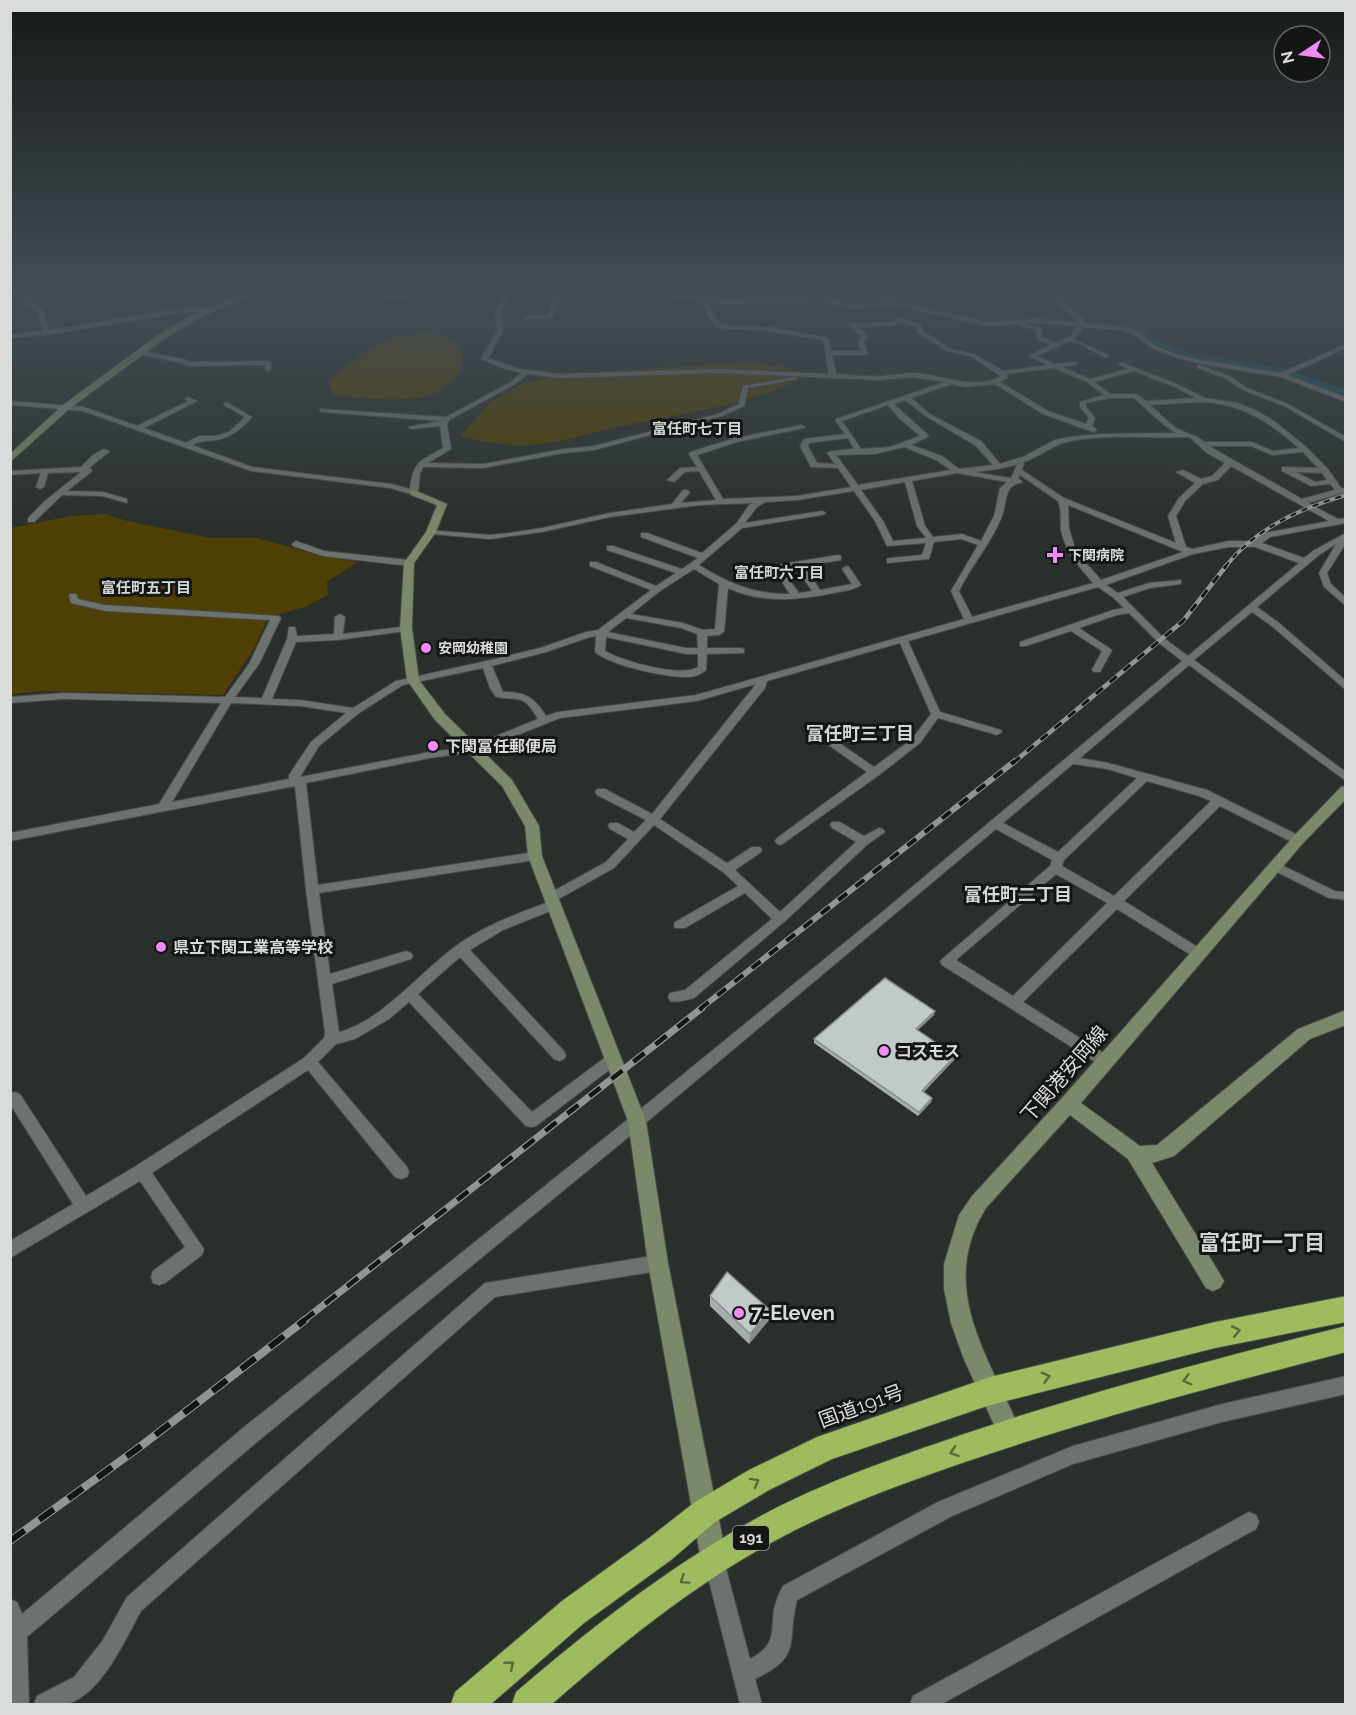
<svg xmlns="http://www.w3.org/2000/svg" width="1356" height="1715" viewBox="0 0 1356 1715" font-family="Raleway,'Noto Sans JP',sans-serif">
<style>
.green{fill:#503f02}
.lines{fill:none;stroke-linecap:round;stroke-linejoin:round}
.river{fill:#114d60;fill-rule:evenodd}
.street-casing{stroke:#464a47;stroke-width:2}
.secondary-casing{stroke:#464a47;stroke-width:2}
.highway-casing{stroke:#464a47;stroke-width:2}
.street{fill:#6c726e;fill-rule:evenodd}
.secondary{fill:#7b8869;fill-rule:evenodd}
.highway{fill:#9dbc5e;fill-rule:evenodd}
.rail-far4-casing{stroke:#929693;stroke-width:4}
.rail-far3-casing{stroke:#929693;stroke-width:4.5}
.rail-far2-casing{stroke:#929693;stroke-width:6}
.rail-far1-casing{stroke:#929693;stroke-width:7}
.rail-casing{stroke:#929693;stroke-width:8}
.rail-far4{stroke:#141615;stroke-width:2;stroke-dasharray:6;stroke-linecap:butt}
.rail-far3{stroke:#141615;stroke-width:3;stroke-dasharray:9;stroke-linecap:butt}
.rail-far2{stroke:#141615;stroke-width:4;stroke-dasharray:11;stroke-linecap:butt}
.rail-far1{stroke:#141615;stroke-width:4.5;stroke-dasharray:14;stroke-linecap:butt}
.rail{stroke:#141615;stroke-width:6;stroke-dasharray:18;stroke-linecap:butt}
.wall{fill:#a6aead}
.shaded-wall{fill:#878d8d}
.building{fill:#c1cac9;stroke:#878d8d;stroke-width:1.5}
.oneway{stroke:#58693a}
.poi-dot{fill:#f08bf6;stroke:#141615;stroke-width:2}
.labels{text-anchor:middle;stroke-width:6;stroke-linejoin:round;paint-order:stroke}
.far-poi-label{font-size:14px;font-weight:bold;fill:#d9dcda;stroke:#141615;text-anchor:start}
.far-neighbourhood-label{font-size:15px;font-weight:bold;fill:#d1d8d3;stroke:#141615}
.shield{fill:#141615;stroke:#9ea19f;stroke-width:1.5}
.shield-label{font-size:15px;font-weight:bold;fill:#d9dcda}
.poi-label{font-size:16px;font-weight:bold;fill:#d9dcda;stroke:#141615;text-anchor:start}
.neighbourhood-label{font-size:18px;font-weight:bold;fill:#d1d8d3;stroke:#141615}
.near-street-label{font-size:20px;fill:#d9dcda;stroke:#141615}
.near-poi-label{font-size:20px;font-weight:bold;fill:#d9dcda;stroke:#141615;text-anchor:start}
.near-neighbourhood-label{font-size:21px;font-weight:bold;fill:#d1d8d3;stroke:#141615}
</style>
<rect width="100%" height="100%" fill="#292f2b"/>
<path class="green" d="M432,332L454,340L463,356L460,373C453,379 446,387 438,391C416,405 359,398 334,395L328,381C363,351 385,334 432,332Z
M750,363L783,367L801,372L798,380C741,408 675,414 613,428C585,434 557,444 528,445C506,446 482,442 460,436L492,401L524,383L567,375L637,369Z
M106,514L127,521L211,538H258L313,554L358,562L327,582L328,595L305,607L280,614L266,622L255,647L223,695L40,691L11,694L10,528L71,516Z"/>
<g class="lines">
<path class="river" d="M841,290H859L990,320L1047,317L1131,324L1146,330L1151,337L1177,349L1198,355L1283,368L1346,390V399L1281,375L1197,363L1169,355L1143,343L1138,336L1128,330L1047,323L990,326L846,293Z"/>
<g class="street-casing">
<path id="street" d="M387,290H393L391,295L527,290L513,292L501,310L503,331L488,358L520,369L558,374L720,369L829,374L823,340L768,331L718,328L708,316L703,302L660,297L562,292L552,318L524,319L526,316L548,315L557,292L554,290L660,293L722,300L822,297L856,306L877,302H899L986,322L1038,319L1079,323L1077,319L1058,304L1048,290H1054L1062,302L1082,317L1085,323L1124,327L1136,331L1156,346L1175,354L1200,360L1281,373L1346,344V348L1287,375L1346,397V402L1281,377L1200,364L1171,356L1152,348L1132,333L1121,330L1083,327L1074,339L1108,355V357H1104L1080,344L1069,341L1060,345V347H1056L1037,356L1055,364L1077,362V364L1062,367L1090,379L1128,369L1118,364L1123,363L1179,385L1205,398L1238,403L1257,411L1274,421L1305,446L1328,469L1341,488H1346V492L1308,503L1338,519L1346,518V523L1270,537L1262,543L1304,558L1313,551L1346,533V543L1327,573L1331,584L1346,598V606L1324,587L1319,573L1336,544L1319,555L1257,607L1279,623L1346,681V690L1273,627L1252,612L1194,660L1346,772V781L1189,665L1080,758L1108,763L1207,790L1302,837L1304,840L1298,844L1294,843L1220,806L1124,901L1204,951L1206,954L1204,957H1194L1117,909L1023,1002L1110,1057L1112,1061L1110,1065L1105,1067L1100,1065L942,965L940,961L1050,866L1052,860L996,829L642,1126L257,1442L27,1637L29,1704H10V1599L17,1602L22,1614L243,1428L632,1116L881,913L1182,661L1159,643L1129,613L1117,615L1079,628L1112,650L1100,672H1094L1092,670L1102,651L1071,631L1026,646H1020V642L1113,610L1124,608L1114,598L1098,587L908,641L940,712L1001,730L1002,732L997,735L938,718L920,743L879,775L781,845L777,844L775,841L777,838L867,772L817,737L816,735L817,733H825L874,767L912,739L931,714L900,643L767,681L765,688L660,819L727,863L752,847H760L762,850L760,853L735,870L780,912L856,842L832,828L830,825L832,822H840L864,836L879,828L883,829L885,832L868,844L784,922L694,998C686,1000 678,1003 670,1001L668,997L670,993L685,990L772,919L745,893L685,928H675L674,925L675,922L738,886L723,872L654,825L614,868L555,901L560,905L558,908L503,930L470,950L564,1051L566,1055L564,1059L559,1061L554,1059L460,957L418,994L532,1112L607,1056L612,1054L617,1056L619,1060L617,1064L536,1126L531,1127L526,1126L409,1002L389,1019L355,1039L336,1044L318,1062L407,1167L409,1172L407,1177L401,1179L395,1177L308,1070L152,1173L204,1249L202,1255L165,1283L159,1285L153,1283L151,1277L153,1271L185,1247L140,1181L10,1258V1241L73,1204L10,1104V1093L15,1092L20,1094L86,1196L136,1166L304,1058L324,1038L325,1033L306,890L295,786L10,841V833L159,804L221,703L64,699L10,703V697L64,693L225,697L249,664L270,620L105,611L71,603L69,596L70,594H76L78,599L105,605L279,616L281,618L259,664L235,697L262,698L287,639L289,627H295L297,636L334,634L335,617L340,614L345,617L343,634L409,626L411,628L406,631L338,640L296,642L272,699L300,700L353,708L396,681L495,659L540,648L586,632L598,630L651,590L590,566V562H596L656,586L676,573L607,550V546H613L682,569L698,558L641,537V533H647L702,553L736,524L750,504L754,503L700,505L610,517L542,532L490,539L431,534L427,532L428,530L490,535L509,533L542,528L610,513L672,504L683,490H686L690,492L681,503L716,500L699,471L685,472L674,482L667,480L680,468L697,467L689,454L690,452L735,438L802,425L805,427L804,428L737,442L697,455L723,499L797,496L851,487L838,468L811,467L800,446L804,439L845,434L835,420L836,419L945,382L912,377L880,380L720,373L558,378L527,374L515,384L449,420L447,424L451,449L428,463L483,464L564,449L594,446L718,414L739,404L743,386L795,377L798,379L748,388L744,406L722,416L594,450L564,453L483,468L423,467L420,474L418,493L414,495L390,488L251,471L83,411L10,405V401L84,407L137,426L188,401L185,399L188,397L197,401L144,428L186,443L199,436H215L229,432L245,417L224,405V403L226,402L252,417C242,428 231,438 216,440C206,441 201,441 192,445L252,467L391,484L410,489C413,461 420,461 443,448L440,426L411,429L408,427L442,421L322,412L320,411V409L446,417L511,382L521,373L500,367L481,359L497,331L495,310L508,292L388,299L385,297ZM822,301L856,310L877,306H899L986,326L1020,324V326L1036,330L1037,339L1051,345L1029,356L1047,365L1004,371L974,354L951,349L923,331L920,324L900,318L892,322L848,323V325L861,336L858,343L861,351H831L829,339L826,337L768,327L722,325L714,316L709,302L722,304ZM901,322L915,326L918,333L947,351L970,356L1001,376C974,391 943,375 915,373C904,373 893,375 882,376C867,377 851,375 836,374L832,355H865L868,353L864,343L867,336L858,327L893,326ZM1038,323L1078,326L1071,336L1056,343L1042,337L1041,328L1023,324ZM1054,368L1087,382L1104,395L1080,402V407L1089,418L1086,424L1048,411L1000,382L1007,378V374ZM1134,371L1175,387L1196,398L1146,401L1136,394H1111L1094,382ZM952,384L965,387L995,384L1043,414L1093,432L1097,430L1092,426L1095,418L1086,407V403L1109,398H1134C1148,410 1160,423 1176,433L1101,434L1069,437L1055,440L1025,456L1000,464L981,441L931,415L911,398ZM905,400L927,417L975,445L993,465L959,469L942,456L911,445L929,436L894,404ZM1202,402C1241,403 1271,423 1299,448L1273,451L1252,442H1204C1197,435 1191,435 1182,431C1169,425 1161,414 1150,405ZM888,405L899,418L920,436L890,447L861,449L842,421ZM1188,437L1192,439L1207,453L1225,463L1212,476L1201,479L1183,470L1176,472L1195,483L1179,498L1168,516L1176,543L1064,498L1022,470L1024,463H1018L1011,478L974,472C994,470 1015,467 1033,458C1044,453 1055,445 1066,442C1105,433 1148,439 1188,437ZM848,438L854,449L831,451L827,453L835,464L817,463L808,446L809,443ZM1209,446H1251L1272,455L1303,452L1318,468L1285,467H1282V471L1311,486L1330,484L1335,490L1302,499ZM904,447L936,460L951,470L858,485L836,455L875,454ZM1231,466L1329,521L1264,533L1254,541H1229L1192,549L1186,547L1176,516L1185,501L1203,484L1218,480ZM1296,472L1322,473L1327,480L1315,482ZM957,473L1007,482L1000,488L994,516L981,541L962,534L933,537L925,526L912,481ZM1020,475L1058,501C1062,510 1060,520 1061,530C1067,556 1077,563 1093,583L972,617L959,591C971,565 992,543 1002,516C1007,503 1004,484 1021,483L1022,481L1018,479ZM905,482L917,526L926,538L893,541L883,521L861,490ZM854,491L875,521L887,546L926,543L922,555L890,558L887,559V563L929,559L934,542L961,539L978,545L951,591L964,619L696,695L558,712L546,716C535,698 525,691 503,692L492,666L546,652L590,637L596,636L595,652C611,666 668,678 689,677C696,677 701,674 706,670L707,654L744,653V649L741,648H707V636L719,635L724,632L728,588C762,604 799,600 834,593C843,591 854,590 861,585L849,567L846,566L842,569L852,584L820,590L804,566L841,560V556L838,555L770,566V570L773,571L796,567L812,591L799,593L787,577H781L780,579L790,594C753,594 730,584 699,565L742,528L822,515L826,513L822,511L745,523L756,508L765,502L797,500ZM1068,505L1183,552L1101,580L1076,552L1069,528ZM1229,547H1255L1299,563L1188,656L1165,639L1123,597L1150,588L1181,584V580L1149,583L1118,593L1106,585L1193,554ZM694,569L719,584L715,629L703,630L683,623L631,614L660,591ZM626,618L681,628L697,634L698,648H686L608,632ZM606,637L686,654H698V667C681,678 623,661 605,651ZM483,668L490,688L496,697C522,701 523,694 538,719L469,747L430,752L300,777L319,746L359,713L403,685ZM756,684L652,814L605,789H597L595,792L597,795L646,820L634,832L618,823H610L608,826L610,829L628,839L606,862L548,894L546,897L551,901C519,913 485,925 456,946C421,971 382,1021 339,1032L332,984L411,959L413,956L411,953L406,951L330,974L319,893L535,860L541,856L535,852L318,885L306,783L430,758L475,752L560,718L697,701ZM231,703L300,706L346,713L311,742L289,775V779L172,802ZM1073,764L1107,769L1137,778L1058,852L1003,823ZM1147,781L1199,796L1211,801L1114,896L1062,866L1064,860ZM1056,874L1107,903L1013,996L956,960Z
M848,290H857L894,299L891,301Z
M10,294L27,299L43,310L49,330L176,309L210,308L213,310L176,313L47,335L10,338V334L43,331L38,312L23,301L10,298Z
M140,351L184,359L189,362L268,361L271,363V370L266,371L265,365L188,366L182,363L138,354Z
M1199,365L1229,376L1247,388L1288,404L1346,437V442L1284,406L1243,390L1225,378L1197,368V366Z
M103,449L110,451L89,468L92,470L91,472L67,491L103,492L127,499V503L102,496L62,495L34,522H28V518L45,501L81,472L48,473L44,487L40,489L36,487L41,473L10,475V471L81,467L93,455Z
M296,541L324,551L409,560L413,563L409,566L323,556L293,546L292,544Z
M1275,862L1335,891L1346,892V900L1329,898L1271,869L1269,866Z
M658,1255L664,1257L666,1263L664,1269L658,1271L495,1297L141,1611C125,1640 101,1695 67,1704C58,1707 44,1704 34,1704L37,1696L74,1677L103,1640L127,1597L485,1283Z
M1346,1376V1394L1222,1422L1073,1464L952,1516L797,1600C786,1642 804,1656 755,1679L762,1704H740L704,1561L707,1554L714,1551L721,1554L724,1561L750,1659C776,1645 771,1634 774,1609C776,1601 779,1593 783,1586L938,1502L1073,1446L1222,1404Z
M1249,1512L1256,1515L1259,1522L1256,1529L942,1704H910L913,1696Z"/>
</g>
<g class="secondary-casing">
<path id="secondary" d="M253,290H261L198,319L164,339L69,409L10,462V454L63,405L158,335L192,315Z
M414,490L447,504L436,532L414,563L412,628L419,680L445,714L512,780L539,826L542,856L646,1121L668,1263L727,1560L723,1569L714,1573L705,1569L701,1560L648,1263L628,1121L528,856L525,826L502,786L435,720L407,680L400,628L404,563L426,532L437,505L411,495V491Z
M1346,786V799L1303,843L1081,1103L1140,1146L1157,1145L1298,1029L1346,1010V1025L1310,1039L1174,1156L1152,1163L1220,1274L1224,1281L1220,1288L1213,1291L1206,1288L1128,1159L1070,1115L986,1208C936,1288 990,1358 1021,1432L1017,1440L1009,1444L1001,1440L963,1357L951,1323L944,1289V1264L959,1215L972,1196L1062,1098L1293,837L1341,787Z"/>
</g>
<g class="highway-casing">
<path id="highway" d="M1346,1296V1322L1215,1348L990,1405L832,1459L769,1490L715,1522L671,1560L584,1623L491,1704H451L455,1692L562,1601L649,1538L695,1502L749,1470L817,1437L990,1377L1215,1322Z
M1346,1326V1352C1220,1385 1094,1418 971,1460C907,1482 842,1505 782,1537C698,1581 623,1642 552,1704H512L516,1692C592,1627 671,1565 759,1517C823,1482 894,1458 964,1434C1089,1392 1217,1358 1346,1326Z"/>
</g>
<use href="#street" class="street"/>
<use href="#secondary" class="secondary"/>
<use href="#highway" class="highway"/>
<g class="rail-far4-casing">
<path id="rail-far4" d="M1225,567C1256,528 1299,509 1346,495"/>
</g>
<g class="rail-far3-casing">
<path id="rail-far3" d="M1013,763L1183,621L1226,566"/>
</g>
<g class="rail-far2-casing">
<path id="rail-far2" d="M700,1009L1015,761"/>
</g>
<g class="rail-far1-casing">
<path id="rail-far1" d="M303,1321L702,1008"/>
</g>
<g class="rail-casing">
<path id="rail" d="M10,1541L141,1446L305,1320"/>
</g>
<use href="#rail-far4" class="rail-far4"/>
<use href="#rail-far3" class="rail-far3"/>
<use href="#rail-far2" class="rail-far2"/>
<use href="#rail-far1" class="rail-far1"/>
<use href="#rail" class="rail"/>
</g>
<path class="wall" d="M934,1015L917,1030L955,1056L954,1060L924,1092L932,1098L931,1102L918,1116L814,1043V1039Z
M710,1296L770,1310L769,1320L749,1344L710,1306Z"/>
<path class="shaded-wall" d="M935,1011L934,1015L915,1033L916,1029Z
M955,1056L954,1060L921,1094L922,1091Z
M932,1098L931,1102L918,1116L919,1112Z
M770,1310L769,1320L749,1344L750,1334Z"/>
<path class="building" d="M885,978L935,1011L916,1029L955,1056L922,1091L932,1098L919,1112L814,1039Z
M727,1272L770,1310L750,1334L710,1296Z"/>
<defs><path id="oneway-chevron" d="M-2-3.5L2.5 0L-2 3.5" fill="none" stroke-width="1.6" stroke-linecap="round" stroke-linejoin="round" transform="scale(1.5)"/></defs>
<g class="oneway">
<use href="#oneway-chevron" transform="translate(1236 1331) rotate(-11)"/>
<use href="#oneway-chevron" transform="translate(1046 1377) rotate(-14)"/>
<use href="#oneway-chevron" transform="translate(1187 1380) rotate(165)"/>
<use href="#oneway-chevron" transform="translate(954 1452) rotate(161)"/>
<use href="#oneway-chevron" transform="translate(755 1482) rotate(-29)"/>
<use href="#oneway-chevron" transform="translate(684 1580) rotate(146)"/>
<use href="#oneway-chevron" transform="translate(510 1665) rotate(-40)"/>
</g>
<linearGradient id="sky" x2="0" y2="1"><stop stop-color="#171a18"/><stop offset="0.55" stop-color="#434d55"/><stop offset="1" stop-color="#434d55" stop-opacity="0"/></linearGradient>
<rect width="1356" height="530" fill="url(#sky)"/>
<g class="poi-dot">
<path d="M1052 546h6v6h6v6h-6v6h-6v-6h-6v-6h6z"/>
<circle cx="426" cy="648" r="6"/>
<circle cx="433" cy="746" r="6"/>
<circle cx="161" cy="947" r="6"/>
<circle cx="884" cy="1051" r="6"/>
<circle cx="739" cy="1313" r="6"/>
</g>
<g class="labels">
<g class="far-poi-label">
<text x="1068" y="560">下関病院</text>
<text x="438" y="653">安岡幼稚園</text>
</g>
<g class="far-neighbourhood-label">
<text x="697" y="434">富任町七丁目</text>
<text x="779" y="578">富任町六丁目</text>
<text x="146" y="593">富任町五丁目</text>
</g>
<rect class="shield" x="733" y="1526" width="36" height="24" rx="4.5"/>
<g class="shield-label">
<text x="751" y="1543">191</text>
</g>
<g class="poi-label">
<text x="445" y="752">下関冨任郵便局</text>
<text x="173" y="953">県立下関工業高等学校</text>
<text x="896" y="1057">コスモス</text>
</g>
<g class="neighbourhood-label">
<text x="860" y="740">富任町三丁目</text>
<text x="1018" y="901">富任町二丁目</text>
</g>
<g class="near-street-label">
<text transform="translate(1064 1074) rotate(-49)" y="7">下関港安岡線</text>
<text transform="translate(861 1406) rotate(-20)" y="7">国道191号</text>
</g>
<g class="near-poi-label">
<text x="751" y="1320">7-Eleven</text>
</g>
<g class="near-neighbourhood-label">
<text x="1262" y="1250">富任町一丁目</text>
</g>
</g>
<rect width="1356" height="1715" fill="none" stroke="#d9dcda" stroke-width="24"/>
<g transform="translate(1302 54) rotate(257)"><circle r="28" fill="#141615" stroke="#636564" stroke-width="1.5"/>
<path d="M0-4.5L10 22L0 15L-10 22Z" fill="#f08bf6"/>
<text y="-9" font-size="16" font-weight="bold" text-anchor="middle" fill="#d9dcda">N</text>
</g>
</svg>
